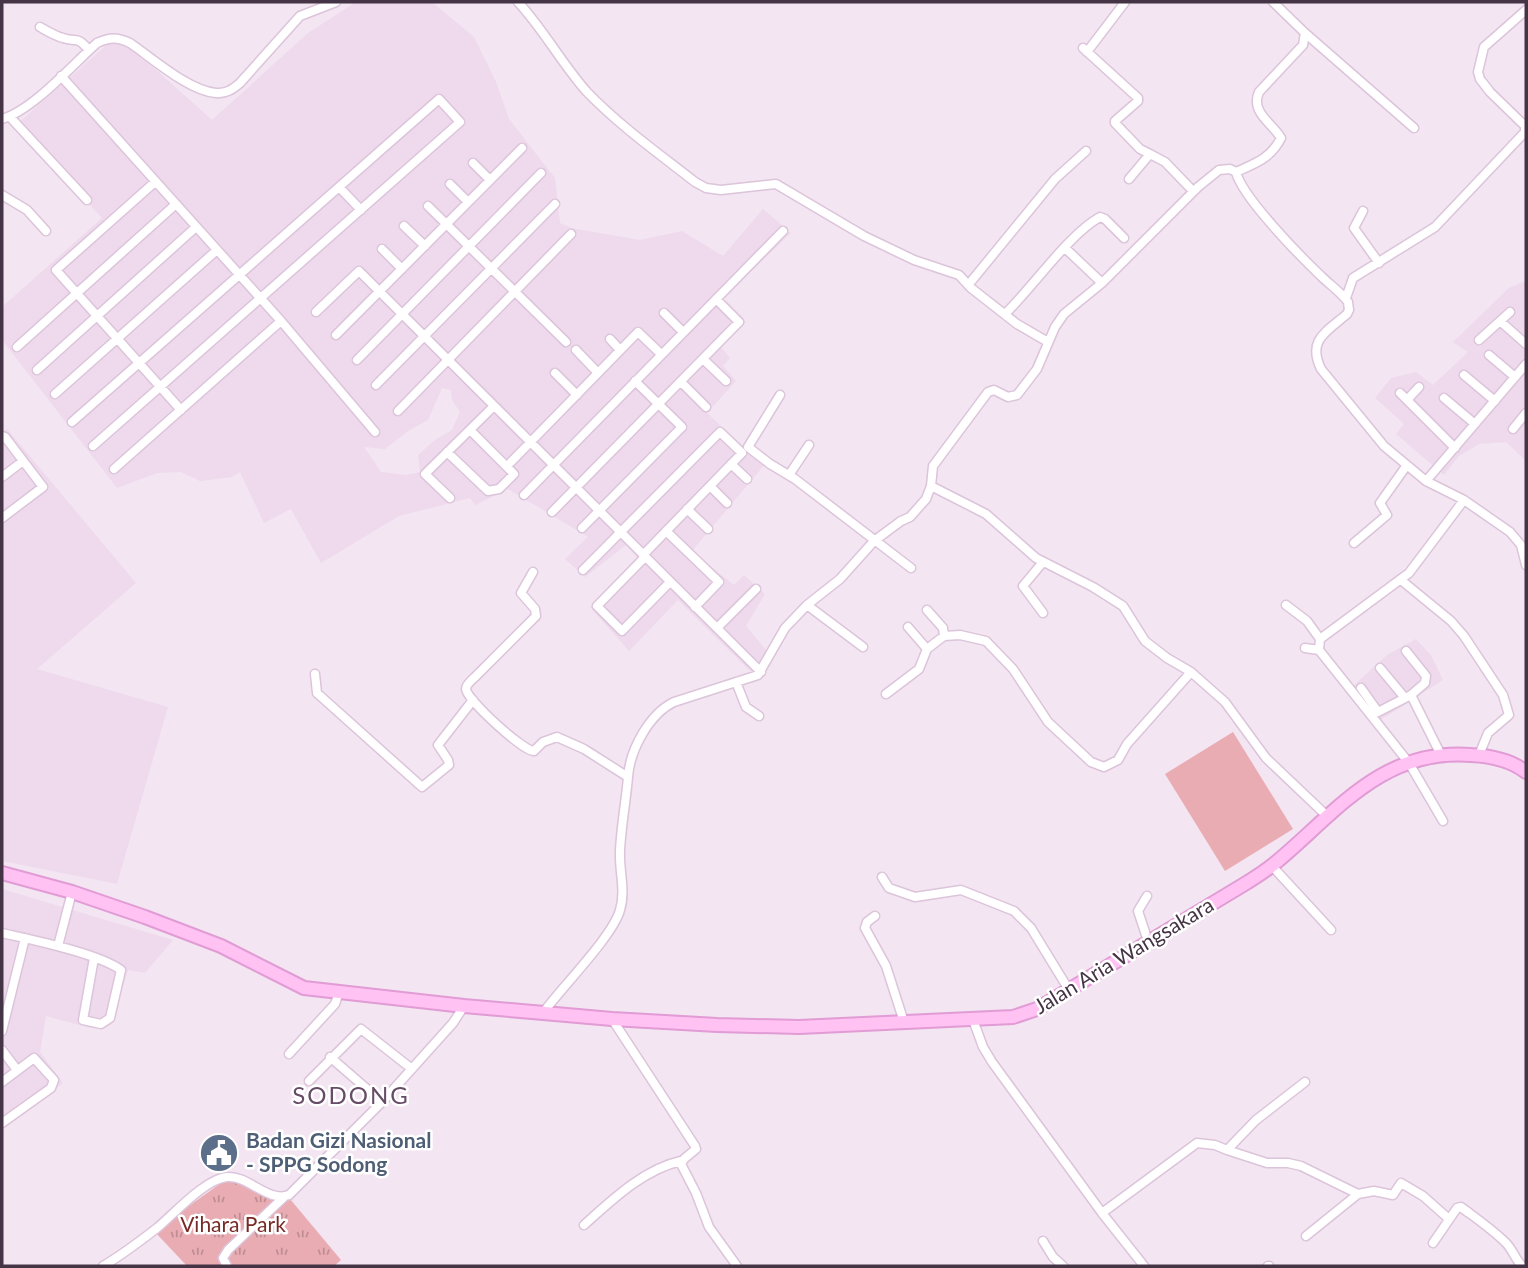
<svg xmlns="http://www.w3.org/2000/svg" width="1528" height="1268" viewBox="0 0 1528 1268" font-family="Lato,sans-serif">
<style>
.residential{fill:#eedaec;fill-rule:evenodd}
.park{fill:url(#park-tufts)}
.pitch{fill:#e9acb3}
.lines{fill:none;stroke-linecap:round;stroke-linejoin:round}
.street-casing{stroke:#dcc4da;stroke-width:11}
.secondary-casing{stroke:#e19bd5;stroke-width:16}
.street{stroke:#fff;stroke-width:8}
.secondary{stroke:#ffc2f3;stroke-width:12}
.labels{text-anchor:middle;stroke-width:5;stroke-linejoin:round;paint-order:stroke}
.street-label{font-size:21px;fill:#453445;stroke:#fff}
.service-label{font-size:21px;font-weight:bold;fill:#4e5e75;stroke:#fff;text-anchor:start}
.park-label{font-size:21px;fill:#782b26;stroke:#fff}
.quarter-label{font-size:24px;letter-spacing:2px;fill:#684b67;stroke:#fff}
</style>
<defs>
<pattern id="park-tufts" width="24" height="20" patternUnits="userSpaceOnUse" patternTransform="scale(1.75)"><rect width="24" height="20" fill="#e9acb3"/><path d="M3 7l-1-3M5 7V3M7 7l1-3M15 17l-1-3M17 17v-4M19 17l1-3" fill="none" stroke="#bf8d93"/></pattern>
</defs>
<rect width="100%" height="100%" fill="#f3e5f1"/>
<path class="residential" d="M356,2H432L474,37L496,82L509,119L555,178L560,223L571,228L640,240L682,231L723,256L763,209L791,233L722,299L746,322L721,347L730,358L723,366L736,381L707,413L745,448L766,463L692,551L734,585L744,575L765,594L746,626L767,651L753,674L678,600L629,651L590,607L637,557L626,545L585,577L565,559L588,537L508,489L475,505L470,498L399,516L321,563L291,509L264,523L240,472L232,477L200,481L181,472L157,473L117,488L2,340V307L102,218L16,125L110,42H125L212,120L308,33ZM442,388L451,390L452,400L460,412L452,430L435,440L418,455L420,472L406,475L381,472L364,447L385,449L408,431L428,420Z
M1526,281V461L1506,442L1479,444L1459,456L1444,475L1396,434L1404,424L1375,398L1391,378L1416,372L1433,385L1468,352L1453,342L1509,288Z
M7,429L136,583L37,669L168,707L117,884L2,861V433Z
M1416,639L1431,655L1443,680L1379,721L1351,688L1387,655Z
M2,889L173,940L145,973L128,970L111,1025L104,1028H90L46,1016L40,1052L63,1083L2,1130Z"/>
<path class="park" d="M228,1178L268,1196L285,1193L341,1260L334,1266H187L154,1231Z"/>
<path class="pitch" d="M1233,732L1293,829L1225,871L1165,774Z"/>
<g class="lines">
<g class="street-casing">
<path id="street" d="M518,2C544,30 562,64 587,92C620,126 658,153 695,182L706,188L721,190L776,184L864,236L914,260L959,275L971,288L1017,324L1048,342
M1273,2L1305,33L1303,45L1259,92C1250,112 1272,123 1281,138C1271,158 1256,163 1236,172C1242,197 1300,256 1321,276C1330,285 1341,292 1348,302L1349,310L1347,314C1326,332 1307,340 1321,369L1384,446L1426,481L1464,500L1510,532L1521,545L1526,565
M40,27C47,31 55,36 63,38C78,43 76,35 89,50
M1305,33L1414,128
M1083,48L1138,98V101L1115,121V123L1140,149L1150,154L1129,179
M1087,52L1125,2
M61,76L281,321L375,432
M10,117L87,200
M2,119C33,110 72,65 97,43C110,37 117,37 130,43C152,58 189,91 216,93C226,94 233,89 240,83L300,16L336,2
M1150,154L1165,162L1193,191
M473,163L490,180
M155,182L56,270L181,410
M450,184L468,202
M339,187L361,210
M2,195L27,210L46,231
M428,206L566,342
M1363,211L1354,228L1379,263
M404,226L425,246
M1065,248L1102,283
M382,249L402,269
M969,284L1055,179L1086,151
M1346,298L1353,278L1435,227L1525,132V126L1490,92L1480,79L1478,72L1484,47L1526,10
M316,312L359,271L761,672
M664,313L683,332
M1005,314C1033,287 1069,234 1100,217L1105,219L1124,238
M1500,321L1526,344
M336,335L522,148
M610,339L620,350
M1479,340L1510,312
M17,347L176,204
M576,350L598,373
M1489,355L1515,377
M703,359L726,381
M357,360L541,173
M37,370L196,227
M555,373L577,395
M1464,375L1495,401
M681,382L706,407
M376,385L555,204
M1400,393L1455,448
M55,394L217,250
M780,395L748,447L770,464L795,479L911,568
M1444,398L1475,424
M1407,400L1419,387
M398,411L571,234
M72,422L439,99L460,122L93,446
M1513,429L1526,413
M2,436L5,437L43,487L2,518
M447,452L488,491L499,489L514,474L470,430
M511,462L638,332L661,354
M731,464L747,479
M114,469L281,321
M789,475L809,445
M2,477L23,461
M1426,481L1526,364
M710,486L727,503
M931,486L986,514L1036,558L1093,587L1123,606L1145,641L1167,658L1191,672L1225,702L1266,758L1327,816
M524,495L783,231
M450,498L425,474L494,406
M687,509L708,529
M552,512L739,322L716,299
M582,528L682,427L635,381
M666,531L719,582L695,607
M1354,543L1387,515L1380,503L1407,465
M645,557L597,606L622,631L670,582
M1043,562L1023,586L1043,613
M583,570L720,432L742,453L643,555
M533,572L521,593L535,609L536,616L476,676C473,679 466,684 466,689C467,700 523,751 534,751L543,742L557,737L584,749L628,777C626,801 621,827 620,851C619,871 626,891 620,910C613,936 561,988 543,1013
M1401,580L1451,621L1464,636L1503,695L1509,715L1488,733L1479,755
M807,605L863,647
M1286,605L1307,621L1320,639
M927,610L943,628L944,636
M908,627L927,649
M717,628L756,589
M1305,648L1319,650L1320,639L1409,573L1464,500
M1319,650L1409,763L1443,821
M1406,651L1426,676L1425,683L1411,695L1441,755
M1380,668L1405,698
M315,674L317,693L422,787L449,765L448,760L438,745L473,700
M736,682L746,707L759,716
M1361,688L1378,712L1411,695
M886,694L919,669L927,649L944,636L960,635L986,641L1013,669L1048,722L1091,762L1104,767L1118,760L1127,744L1191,672
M628,777C630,750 649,714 674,702L758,675L785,628L807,605L840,579L874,541L901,521L910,517L926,499L931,486L933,466L988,392L994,390L1008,397L1017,395L1037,369L1055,327L1064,314L1102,283L1198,187L1219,170L1230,169L1236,172
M1272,866L1331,930
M882,877L889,888L915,897L961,890L1014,911L1031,928L1069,990
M1147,896L1138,911L1148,941
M875,916L867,922L865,928L886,966L904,1022
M2,933C32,940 97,953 121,970L110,1018L101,1024L83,1020L94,958
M58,946L72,892
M972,1017L983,1047L992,1062L1102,1213L1144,1266
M612,1019L695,1146L696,1149L684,1159L681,1164L696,1193L709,1227L737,1266
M2,1031L25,938
M2,1050L17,1070
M289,1054L335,1004L339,992
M330,1057L382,1102
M309,1081L361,1029L412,1069
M2,1082L34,1058L54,1080L51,1088L2,1123
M1227,1150L1267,1163H1288L1301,1166L1358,1194
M1102,1213L1197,1143L1215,1145L1227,1150L1256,1120L1305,1082
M584,1225C612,1200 644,1169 681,1161
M1306,1236L1358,1194L1374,1191L1393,1195L1401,1183L1423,1196L1449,1219
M1043,1241L1053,1257L1063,1266
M1433,1243L1457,1208L1461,1207C1477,1219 1492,1229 1506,1243C1513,1250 1515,1259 1522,1266
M103,1266C122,1255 139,1242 157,1228C174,1214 205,1179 227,1177C248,1175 268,1203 289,1195L382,1102L453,1023L464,1006
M227,1266L223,1258L228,1250L284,1197
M1268,1266H1269"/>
</g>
<g class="secondary-casing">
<path id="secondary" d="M2,873L72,892L145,917L221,946L304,988L464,1006L612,1019L717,1025L799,1027L1013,1017L1037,1009L1243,885C1253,879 1264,872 1274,864C1335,814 1381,748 1471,755C1490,756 1511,760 1526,772"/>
</g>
<use href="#street" class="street"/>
<use href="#secondary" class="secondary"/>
</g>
<defs>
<g id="civic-disc" transform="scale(2.0125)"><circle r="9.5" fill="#5c6f8a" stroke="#fff"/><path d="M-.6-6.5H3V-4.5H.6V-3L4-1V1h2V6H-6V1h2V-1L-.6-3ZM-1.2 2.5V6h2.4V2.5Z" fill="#fff"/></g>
</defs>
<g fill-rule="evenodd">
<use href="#civic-disc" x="219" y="1153"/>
</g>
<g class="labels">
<g class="street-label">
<text transform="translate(1124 956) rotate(-31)" y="7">Jalan Aria Wangsakara</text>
</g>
<g class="service-label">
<text x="246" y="1148">Badan Gizi Nasional<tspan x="246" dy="24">- SPPG Sodong</tspan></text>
</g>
<g class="park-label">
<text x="233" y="1232">Vihara Park</text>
</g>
<g class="quarter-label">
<text x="351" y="1104">SODONG</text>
</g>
</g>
<rect width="1528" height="1268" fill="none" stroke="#453445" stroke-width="7"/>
</svg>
